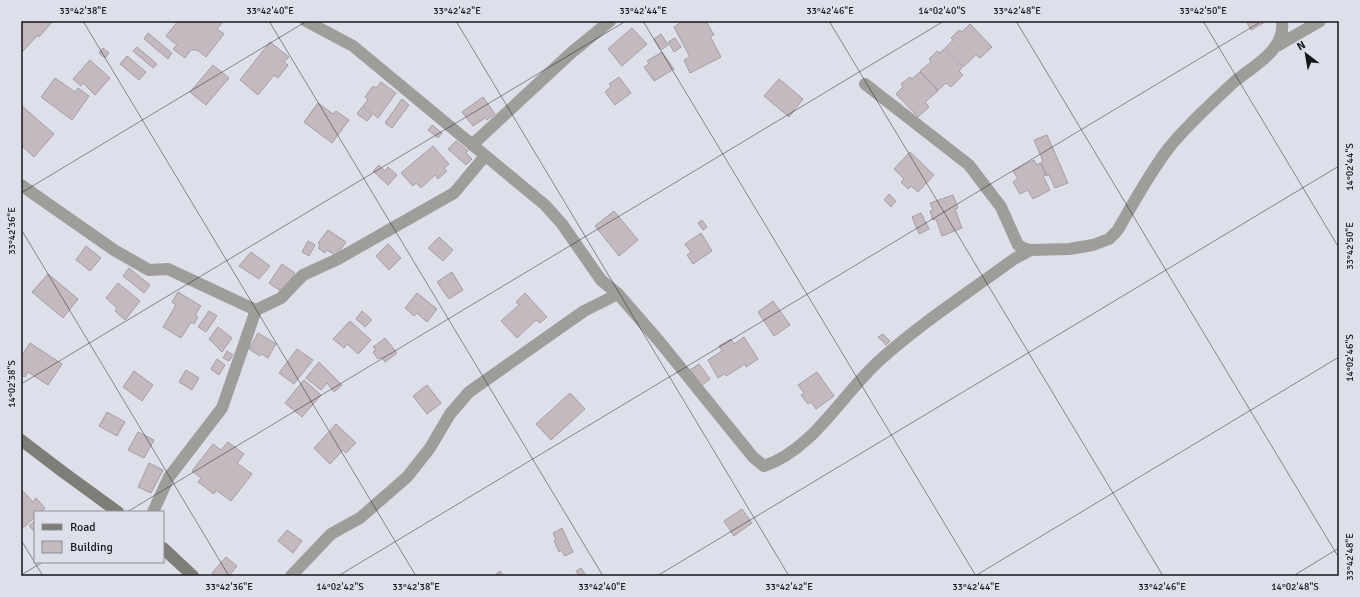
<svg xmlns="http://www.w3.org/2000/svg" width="1360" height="597" viewBox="0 0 1360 597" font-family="Signika,sans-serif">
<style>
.building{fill:#c3b9bf;stroke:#a69da3}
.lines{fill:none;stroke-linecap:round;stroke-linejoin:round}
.street{stroke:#9f9d99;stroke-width:12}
.secondary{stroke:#7f7d77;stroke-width:12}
.ticks{fill:none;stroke:#151619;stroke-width:1;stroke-opacity:0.45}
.neatline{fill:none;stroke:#151619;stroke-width:1.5}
.ticks-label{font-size:10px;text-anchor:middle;fill:#151619}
</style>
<rect width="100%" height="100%" fill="#dde0ea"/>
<path class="building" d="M23,21H53L39,37L38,35L23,51L21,50V23Z
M178,21H224L217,29L224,34L206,57L197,50H191L185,58L173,49L177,45L166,36Z
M683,21H706L714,35L710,36L721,57L690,73L684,60L690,57L674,27Z
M1246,21H1267L1251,30Z
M970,24L992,47L980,58L976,55L963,67L945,48L953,40L951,38L959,30L962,32Z
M632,28L647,44L622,66L608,49Z
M148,33L172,53L168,59L144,39Z
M661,34L668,45L661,50L654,39Z
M675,38L681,47L674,52L668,42Z
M270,42L289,57L284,62L288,65L278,78L274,75L258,95L240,80Z
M137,47L157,64L153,68L133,51Z
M103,48L109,53L105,58L99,53Z
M944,49L962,68L959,71L963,75L951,87L946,83L938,90L920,71L931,62L929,59L937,51L940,53Z
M662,52L674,69L654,81L644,67L649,64L647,61Z
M127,56L146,72L139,80L120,64Z
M90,60L110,78L95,95L83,83L81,86L73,79Z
M213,65L229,78L206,105L190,92Z
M920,72L938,91L925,102L929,107L918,117L896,94L903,87L901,84L910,77L912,79Z
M619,77L631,93L615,105L605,92L611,86L609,84Z
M55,78L75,92L78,88L89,96L72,120L41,97Z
M779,79L803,99L789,117L764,96Z
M381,82L396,93L378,118L363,106L368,100L365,97L373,86L376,88Z
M483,97L495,114L487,120L485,118L473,126L462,112Z
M402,99L409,105L392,128L385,123Z
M318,103L333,114L336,111L349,120L332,143L304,122Z
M21,105L54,134L34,157L23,147L21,149Z
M362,107L372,115L367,121L357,114Z
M432,125L442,133L438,138L428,130Z
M1047,135L1068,183L1055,188L1049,175L1047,176L1041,162L1043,161L1034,140Z
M456,141L468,151L466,153L472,159L466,165L448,149Z
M433,146L449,164L444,168L447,171L438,179L435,175L421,188L416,183L413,186L401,173Z
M910,152L934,175L918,192L911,186L908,189L901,182L904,179L894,169Z
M1034,160L1037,165L1040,163L1046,175L1043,176L1050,190L1033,199L1028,190L1020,194L1013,182L1018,179L1013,171Z
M379,165L385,171L388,167L397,175L388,185L373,171Z
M889,194L896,201L891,207L884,200Z
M953,195L958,208L955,209L962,228L942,236L936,219L933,220L930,211L933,210L930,203Z
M614,211L638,240L619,256L595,226Z
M921,213L929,229L919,234L912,217Z
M702,220L707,227L703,230L698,223Z
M328,230L346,242L336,256L327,250L325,253L318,248L320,245L318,243Z
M701,233L712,251L693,264L687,255L691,252L685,244Z
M439,237L453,250L443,261L428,248Z
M308,241L315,245L309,256L302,252Z
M388,244L401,258L389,270L376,256Z
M86,246L101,258L90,271L76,260Z
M251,252L270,266L259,279L239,266Z
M282,264L295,273L282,292L269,283Z
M129,268L150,285L144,293L123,276Z
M452,272L463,290L449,299L437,282Z
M48,274L78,299L63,318L32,292Z
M118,283L140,301L125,320L115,311L117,308L106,298Z
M178,292L201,306L195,315L198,317L194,324L191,322L181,338L163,327L176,305L172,302Z
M417,293L437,309L427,322L417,313L414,316L405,308Z
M525,293L547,317L540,323L536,320L517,338L501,321L519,305L516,302Z
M773,301L790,325L774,336L758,312Z
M209,311L217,316L206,332L198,327Z
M362,311L372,320L365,327L356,319Z
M350,321L371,340L358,354L347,344L344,348L333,339Z
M218,327L232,338L222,352L209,339Z
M258,333L276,344L268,358L262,354L260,356L249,349Z
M883,334L890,341L886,345L878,337Z
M744,337L758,359L746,367L745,364L726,376L724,374L718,378L708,360L722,351L719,346L731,339L734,344Z
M385,338L397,353L385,362L381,357L378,359L373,352L376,350L373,347Z
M30,343L62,364L48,385L28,372L25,377L21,375V356Z
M297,349L313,360L294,384L279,373Z
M227,351L233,355L229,361L223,358Z
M217,359L225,365L219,375L211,369Z
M319,362L342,385L334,392L327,383L321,390L306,378Z
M699,364L710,379L701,386L690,370Z
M186,370L199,378L192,390L179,382Z
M134,371L153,385L142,401L123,387Z
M817,372L834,396L816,409L811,402L808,404L801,395L804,393L798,385Z
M304,380L321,395L302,417L285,403Z
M427,385L441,403L427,414L413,396Z
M570,393L585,409L551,440L536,424Z
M107,412L125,422L117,436L99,426Z
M336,424L356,443L346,453L343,450L330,464L314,448Z
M138,432L154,440L144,458L128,450Z
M228,442L244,454L237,463L252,474L231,501L216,490L214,494L198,482L201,478L192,471L213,444L221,450Z
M149,463L163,470L151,493L138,487Z
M21,489L33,502L36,498L45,508L41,512H35V517L21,530Z
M742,509L752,523L734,536L724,521Z
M35,521V532L29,526Z
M562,528L573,552L565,556L561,550L559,552L554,541L556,540L553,533Z
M287,530L302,541L293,553L278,541Z
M226,557L237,566L229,576H216L212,573Z
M581,568L585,574L580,576L576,571Z
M500,571L503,576H494Z"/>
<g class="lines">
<path class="street" d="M306,21L353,46L545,205L562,224L601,280L618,294L659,341L753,457L764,466C813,450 843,393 880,360C921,323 969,292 1014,259L1031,250L1069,249L1093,245L1109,239L1117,231C1133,204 1149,174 1168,149C1187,125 1212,103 1234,82C1253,66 1286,50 1282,21
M1277,46L1320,21
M865,84L969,165L1001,207L1018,245L1023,248L1031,250
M472,145L571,53L610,21
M21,185L114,250L149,270L168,269L256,310L281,298L303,275L338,259L454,193L485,156
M153,512L169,477L222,408L256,310
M291,576L331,534L360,518L407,477L430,448L450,414L469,392L584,311L618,294"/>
<path class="secondary" d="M21,440L63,472L118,512
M163,548L193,576"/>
</g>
<path class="ticks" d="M83,21L416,576M269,21L603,576M456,21L789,576M643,21L976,576M829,21L1163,576M1016,21L1339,558M1203,21L1339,248M21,193L307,21M21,229L229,576M21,384L626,21M127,512L944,21M21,540L43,576M21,575L43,562M338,576L1262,21M657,576L1339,166M975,576L1339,357M1293,576L1339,548"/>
<rect width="1360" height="597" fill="none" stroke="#dde0ea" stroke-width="44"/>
<rect x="34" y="511" width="130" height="52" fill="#dde0ea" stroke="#8d8f96"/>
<rect x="42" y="524" width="20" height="6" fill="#7f7d77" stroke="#8d8f96"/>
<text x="70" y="531" font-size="12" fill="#151619">Road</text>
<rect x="42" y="541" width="20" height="12" fill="#c3b9bf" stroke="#8d8f96"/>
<text x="70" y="551" font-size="12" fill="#151619">Building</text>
<g transform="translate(1306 54) rotate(329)" stroke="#dde0ea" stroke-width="3" paint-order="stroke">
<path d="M0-3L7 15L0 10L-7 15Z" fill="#151619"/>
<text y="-6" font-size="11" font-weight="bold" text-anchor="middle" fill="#151619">N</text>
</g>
<rect x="22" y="22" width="1316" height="553" class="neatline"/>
<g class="ticks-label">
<text x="83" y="14">33°42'38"E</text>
<text x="270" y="14">33°42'40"E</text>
<text x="457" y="14">33°42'42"E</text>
<text x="643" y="14">33°42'44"E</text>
<text x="830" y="14">33°42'46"E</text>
<text x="942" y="14">14°02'40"S</text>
<text x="1017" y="14">33°42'48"E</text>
<text x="1203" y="14">33°42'50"E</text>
<text transform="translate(1349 167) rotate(-90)" y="4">14°02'44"S</text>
<text transform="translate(11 231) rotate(-90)" y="4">33°42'36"E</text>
<text transform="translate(1349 246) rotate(-90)" y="4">33°42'50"E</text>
<text transform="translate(1349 358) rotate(-90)" y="4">14°02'46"S</text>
<text transform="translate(11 384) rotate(-90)" y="4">14°02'38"S</text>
<text transform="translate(1349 557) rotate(-90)" y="4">33°42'48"E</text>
<text x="229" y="590">33°42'36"E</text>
<text x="340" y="590">14°02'42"S</text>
<text x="416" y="590">33°42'38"E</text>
<text x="602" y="590">33°42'40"E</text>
<text x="789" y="590">33°42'42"E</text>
<text x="976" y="590">33°42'44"E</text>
<text x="1162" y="590">33°42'46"E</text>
<text x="1295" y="590">14°02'48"S</text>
</g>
</svg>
